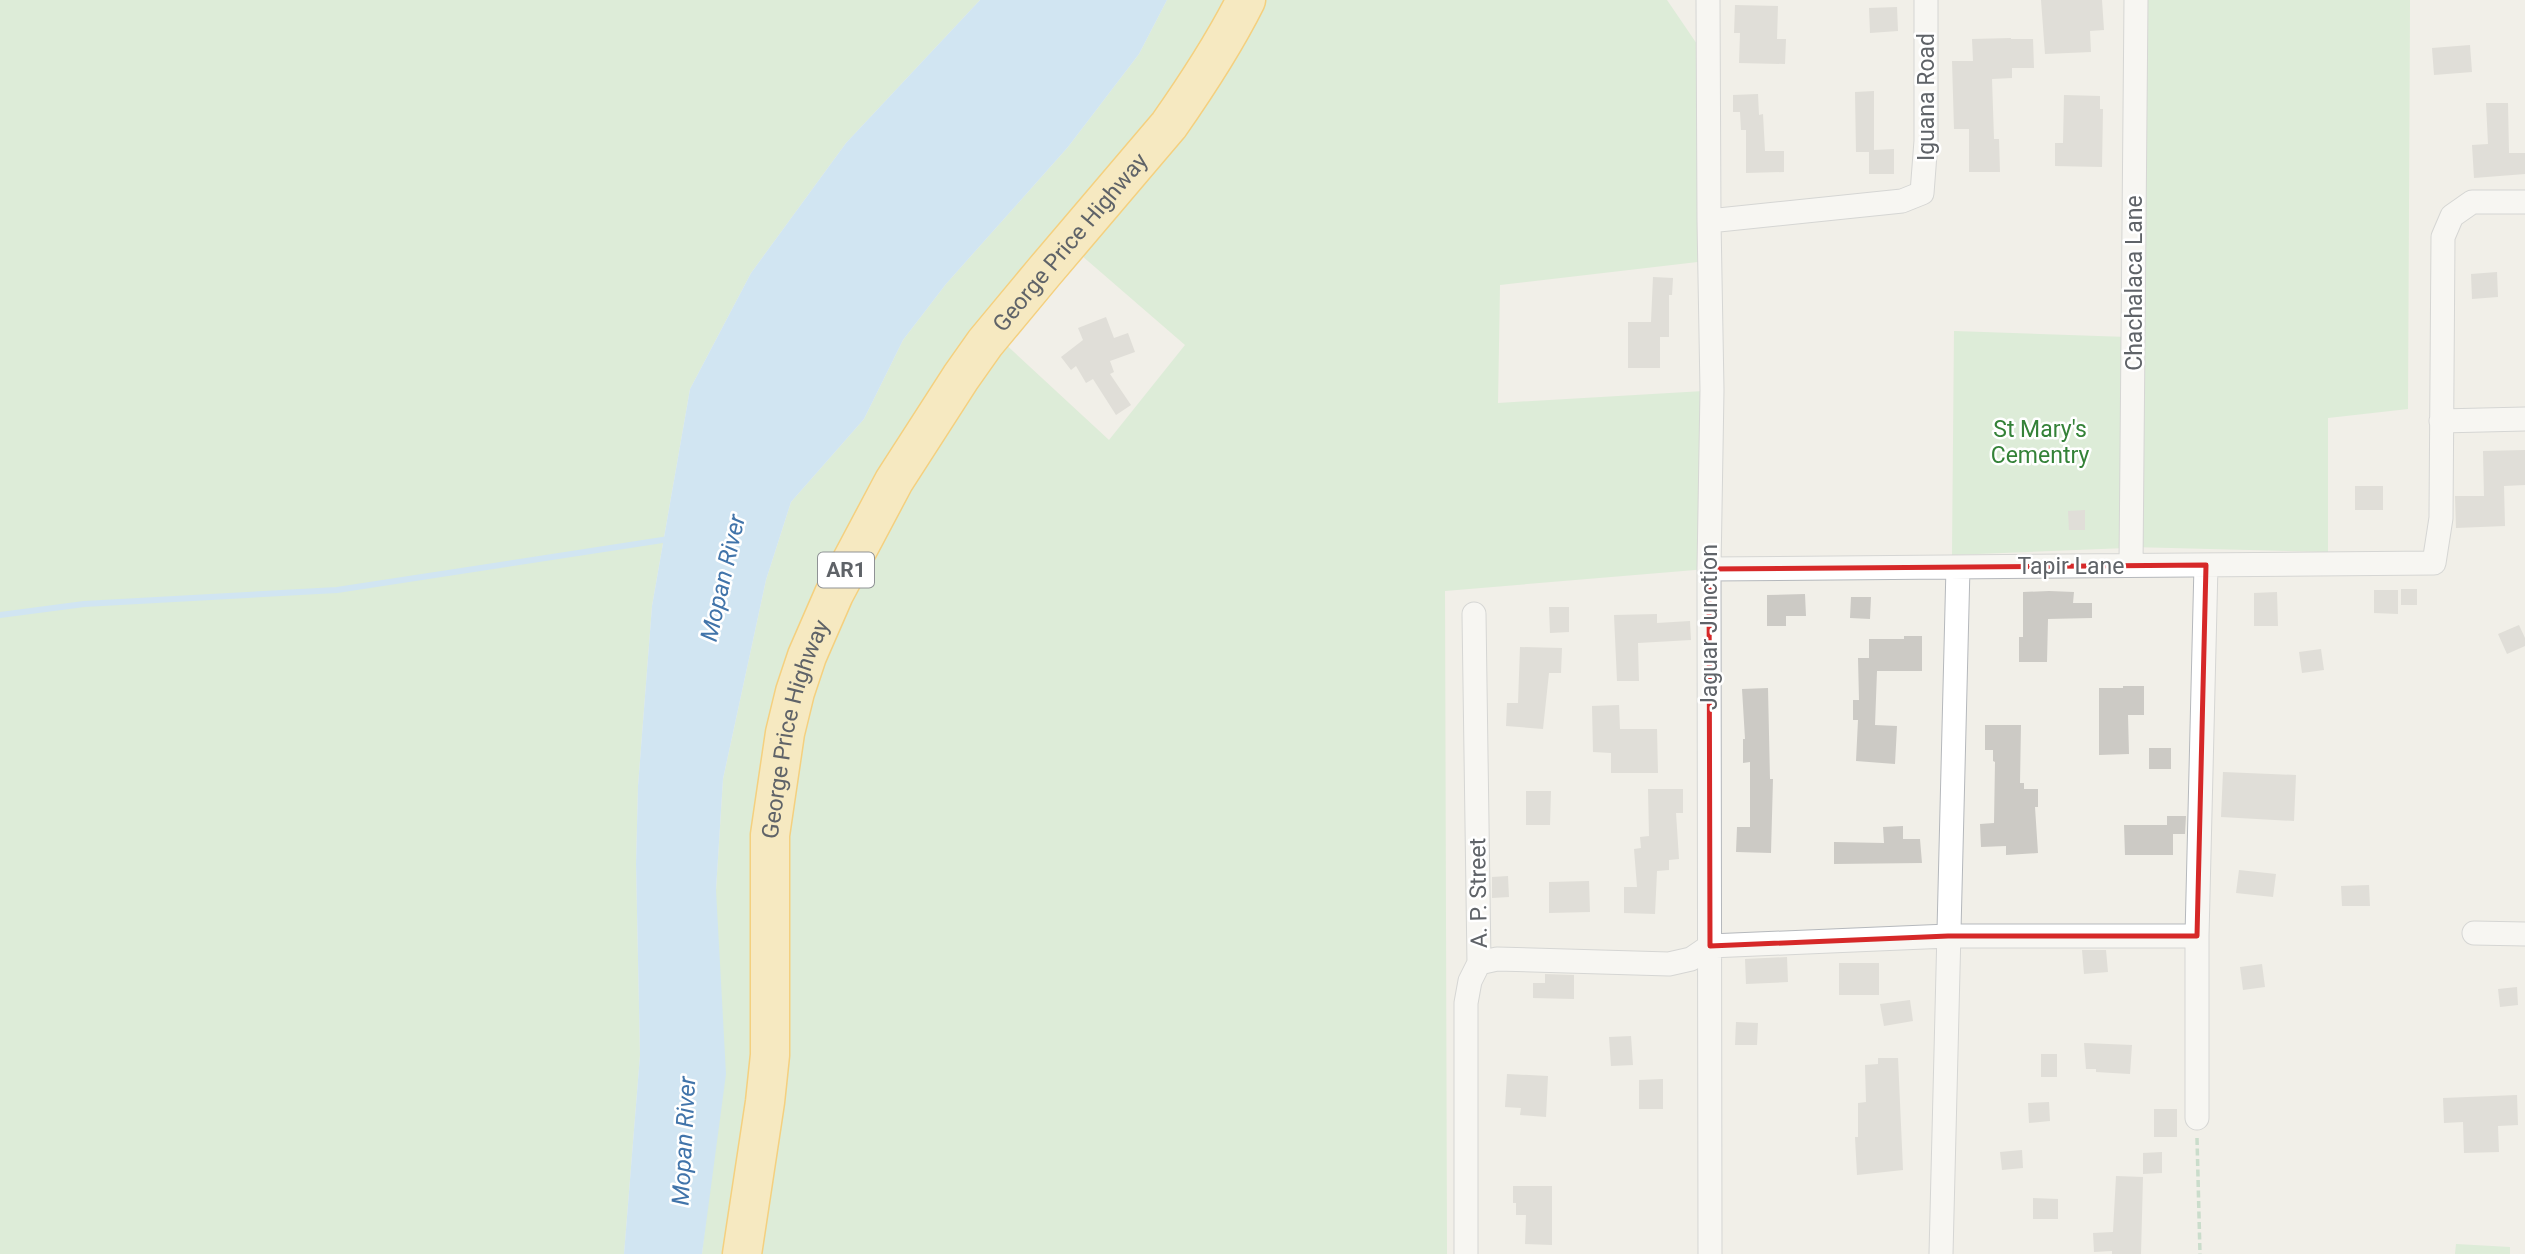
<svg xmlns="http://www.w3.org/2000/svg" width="2525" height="1254" viewBox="0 0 2525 1254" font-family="Roboto,sans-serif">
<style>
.green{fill:#c5e8c5;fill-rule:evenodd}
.water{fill:#aadaff}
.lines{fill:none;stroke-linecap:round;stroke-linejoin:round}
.stream{stroke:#aadaff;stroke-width:6}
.building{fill:#cccac5}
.street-casing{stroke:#b5b8bc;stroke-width:25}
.highway-casing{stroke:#f9ab00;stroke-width:41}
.path{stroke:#9cc7a9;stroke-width:3.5;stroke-dasharray:7 3.5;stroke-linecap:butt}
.street{stroke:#fff;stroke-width:23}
.highway{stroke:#fde293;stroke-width:38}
.marked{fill:none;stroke:#d62828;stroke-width:5;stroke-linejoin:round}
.labels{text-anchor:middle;stroke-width:5;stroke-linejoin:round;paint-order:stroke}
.shield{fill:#fff;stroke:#8f9295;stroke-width:2}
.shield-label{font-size:21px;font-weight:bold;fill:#5f6368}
.street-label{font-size:23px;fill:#5f6368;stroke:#fff}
.park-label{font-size:23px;fill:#348238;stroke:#fff}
.water-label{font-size:24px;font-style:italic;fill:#4174aa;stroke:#fff}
</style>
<rect width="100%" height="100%" fill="#f1efe8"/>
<path class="green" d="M0,0H980L846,143L751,273L690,389L652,606L638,786L636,864L640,1055L624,1254H0Z
M1167,0H1667L1699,47L1706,261L1500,285L1498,403L1704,391L1707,569L1445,591L1447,1254H702L710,1183L716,890L723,779L766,580L791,502L864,419L903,340L946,284L1068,147L1139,54ZM1081,255L1185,345L1109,440L1001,340Z
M2148,0H2410L2408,409L2328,418V552L2132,547Z
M1954,331L2127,337L2126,548L1952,555Z
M2456,1244L2510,1247V1254H2455Z"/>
<path class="water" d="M980,0H1167L1139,54L1068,147L946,284L903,340L864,419L791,502L766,580L723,779L716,890L726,1074L702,1254H624L640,1055L636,864L638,786L652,606L690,389L751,273L846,143Z"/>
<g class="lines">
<path class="stream" d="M0,615L84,604L337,590L669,539"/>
</g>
<path class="building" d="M2041,0H2102L2104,30L2090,31L2091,52L2045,54Z
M1735,5L1778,6L1777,39H1786L1785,64L1739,63L1740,33H1734Z
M1897,7L1898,31L1870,33L1869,8Z
M2011,38V39H2033L2034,68H2012V78L1992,79L1994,139H1999L2000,172H1969V129H1954L1952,61H1973L1972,39Z
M2470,45L2472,72L2434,75L2432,48Z
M1874,91V150L1894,149V174H1869V152H1856L1855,92Z
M1758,94L1759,115L1763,114L1765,151H1784V172L1746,173V130H1741L1740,112H1733V95Z
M2064,95L2100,96V109H2103L2102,167L2055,166V143H2063Z
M2486,103H2508L2509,153H2525V174L2474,178L2472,145L2488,144Z
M2497,272L2498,297L2472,299L2471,274Z
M1653,277L1673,278L1672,295H1669V337H1660V368H1628V322H1651Z
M1106,317L1114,338L1128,333L1135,352L1110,361L1114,372L1110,374L1131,405L1116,415L1093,379L1086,383L1076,366L1071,370L1061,357L1083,340L1078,328Z
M2525,450V485L2504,486L2505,526L2456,528L2455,496H2484L2483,451Z
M2355,486H2383V510H2355Z
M2085,510V530H2069L2068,511Z
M2401,589H2417V605H2401Z
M2374,590H2398V614L2374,613Z
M2049,591L2074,592L2073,603H2092V618L2048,619L2047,662H2019V637H2023V592Z
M2277,592L2278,626H2254V593Z
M1805,594L1806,616H1786V626H1767V595Z
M1851,597H1871L1870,619L1850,618Z
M1549,607H1569V632L1550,633Z
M1657,614V623L1690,621L1691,640L1638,643L1639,681H1617L1614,615Z
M2519,625L2525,638V646L2507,654L2498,634Z
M1904,636H1922V671H1877L1875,725L1897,726L1895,764L1856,761L1858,720H1853V700H1859L1858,658H1869V639H1904Z
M1520,647L1562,648L1561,673H1549L1543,729L1506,726L1507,703H1518Z
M2321,649L2324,670L2302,673L2299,652Z
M2123,686H2144V715H2128L2129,754L2099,755V688H2123Z
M1768,688L1770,779H1773L1771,853L1736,852L1737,827H1750V762L1743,763V739H1745L1742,689Z
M1619,705L1620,729H1657L1658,773H1611V753L1593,752L1592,706Z
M1985,725H2021L2020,783H2024V789H2038V807H2035L2038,853L2006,855V846L1981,847L1980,824L1994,823L1995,762L1993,761V750H1985Z
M2149,748H2171V769H2149Z
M2223,772L2296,775L2294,821L2221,817Z
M1648,789H1683V813H1676L1679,859L1669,860V870L1657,871L1655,914L1624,913V887H1637L1634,849L1641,848L1640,837L1649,836Z
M1526,791H1551L1550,825H1526Z
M2167,816H2186L2185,834H2173V855H2125L2124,825H2167Z
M1903,826V839H1920L1922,863L1834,864V842L1884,843L1883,827Z
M2239,870L2276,874L2273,897L2236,893Z
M1508,876L1509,897L1492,898V877Z
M1589,881L1590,912L1549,913V882Z
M2369,885L2370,906H2342L2341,886Z
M2082,950H2106L2108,972L2084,974Z
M1787,957L1788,982L1746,984L1745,959Z
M1839,963H1879V995H1839Z
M2262,964L2265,987L2243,990L2240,967Z
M1545,974L1574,975V999L1533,998V983H1545Z
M2517,987L2518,1005L2500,1007L2498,989Z
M1910,1000L1913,1021L1884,1026L1880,1004Z
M1736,1022L1758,1023L1757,1045H1735Z
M1631,1036L1633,1065L1611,1066L1609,1037Z
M2084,1043L2132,1045L2130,1074L2096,1072V1069H2086Z
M2041,1054H2057V1077H2041Z
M1878,1058H1898L1903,1170L1857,1175L1855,1137H1858V1103L1866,1102L1865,1065L1878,1064Z
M1507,1074L1548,1076L1546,1117L1520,1115L1521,1108L1505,1107Z
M1663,1079V1109H1639V1080Z
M2517,1095L2518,1125L2498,1126L2499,1152L2464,1153L2463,1122L2444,1123L2443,1098Z
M2049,1102L2050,1121L2029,1123L2028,1103Z
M2154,1109H2177V1137H2154Z
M2022,1150L2023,1168L2002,1170L2000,1152Z
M2162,1152V1173L2143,1174V1153Z
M2116,1176L2143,1177L2141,1254H2112V1251L2094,1252L2093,1233L2113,1232Z
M1513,1186H1552V1245L1525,1244L1526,1215H1516V1203H1513Z
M2033,1198L2058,1199V1219H2033Z"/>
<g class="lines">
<g class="street-casing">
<path id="street" d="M1708,0L1709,221L1712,390L1709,569L1710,1254
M1709,221L1902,201L1922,193L1926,141V0
M2441,421L2525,419
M2131,565L2136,0
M1709,569L2434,563L2441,518L2443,237L2452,216L2472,202H2525
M2474,933L2525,934
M1479,963L1497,959L1669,964L1691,959L1710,946L1948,936H2197
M2197,1118V936L2206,565
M1466,1254V1003L1470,981L1479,963L1474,614
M1941,1254L1958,567"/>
</g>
<g class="highway-casing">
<g id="highway">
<path id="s1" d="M742,1254L765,1102L770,1055V835L785,733L795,692L807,656L834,594L894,481L961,377L985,343L1044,272L1169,125C1197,85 1224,44 1246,0"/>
</g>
</g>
<path class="path" d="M2197,1138L2200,1254"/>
<use href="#street" class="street"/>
<use href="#highway" class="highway"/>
</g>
<path d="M0 0H2525V1254H0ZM2206,565L2197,936H1948L1710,946L1709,569Z" fill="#f1efe8" fill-opacity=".55" fill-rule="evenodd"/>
<path class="marked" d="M2206,565L2197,936H1948L1710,946L1709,569Z"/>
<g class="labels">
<rect class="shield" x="818" y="552.5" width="56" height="35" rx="5"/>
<g class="shield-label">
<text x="846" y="577">AR1</text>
</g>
<g class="street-label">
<text transform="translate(1926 97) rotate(-90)" y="8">Iguana Road</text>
<text dy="8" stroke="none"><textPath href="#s1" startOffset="1097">George Price Highway</textPath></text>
<text transform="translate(2134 283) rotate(-90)" y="8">Chachalaca Lane</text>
<text x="2071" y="574">Tapir Lane</text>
<text transform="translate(1709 627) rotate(-90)" y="8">Jaguar Junction</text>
<text dy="8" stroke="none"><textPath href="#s1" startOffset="530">George Price Highway</textPath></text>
<text transform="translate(1478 893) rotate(-91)" y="8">A. P. Street</text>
</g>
<g class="park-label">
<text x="2040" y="437">St Mary's<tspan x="2040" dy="26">Cementry</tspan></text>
</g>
<g class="water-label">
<text transform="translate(723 578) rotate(-77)" y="8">Mopan River</text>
<text transform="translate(684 1141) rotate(-87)" y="8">Mopan River</text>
</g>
</g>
</svg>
